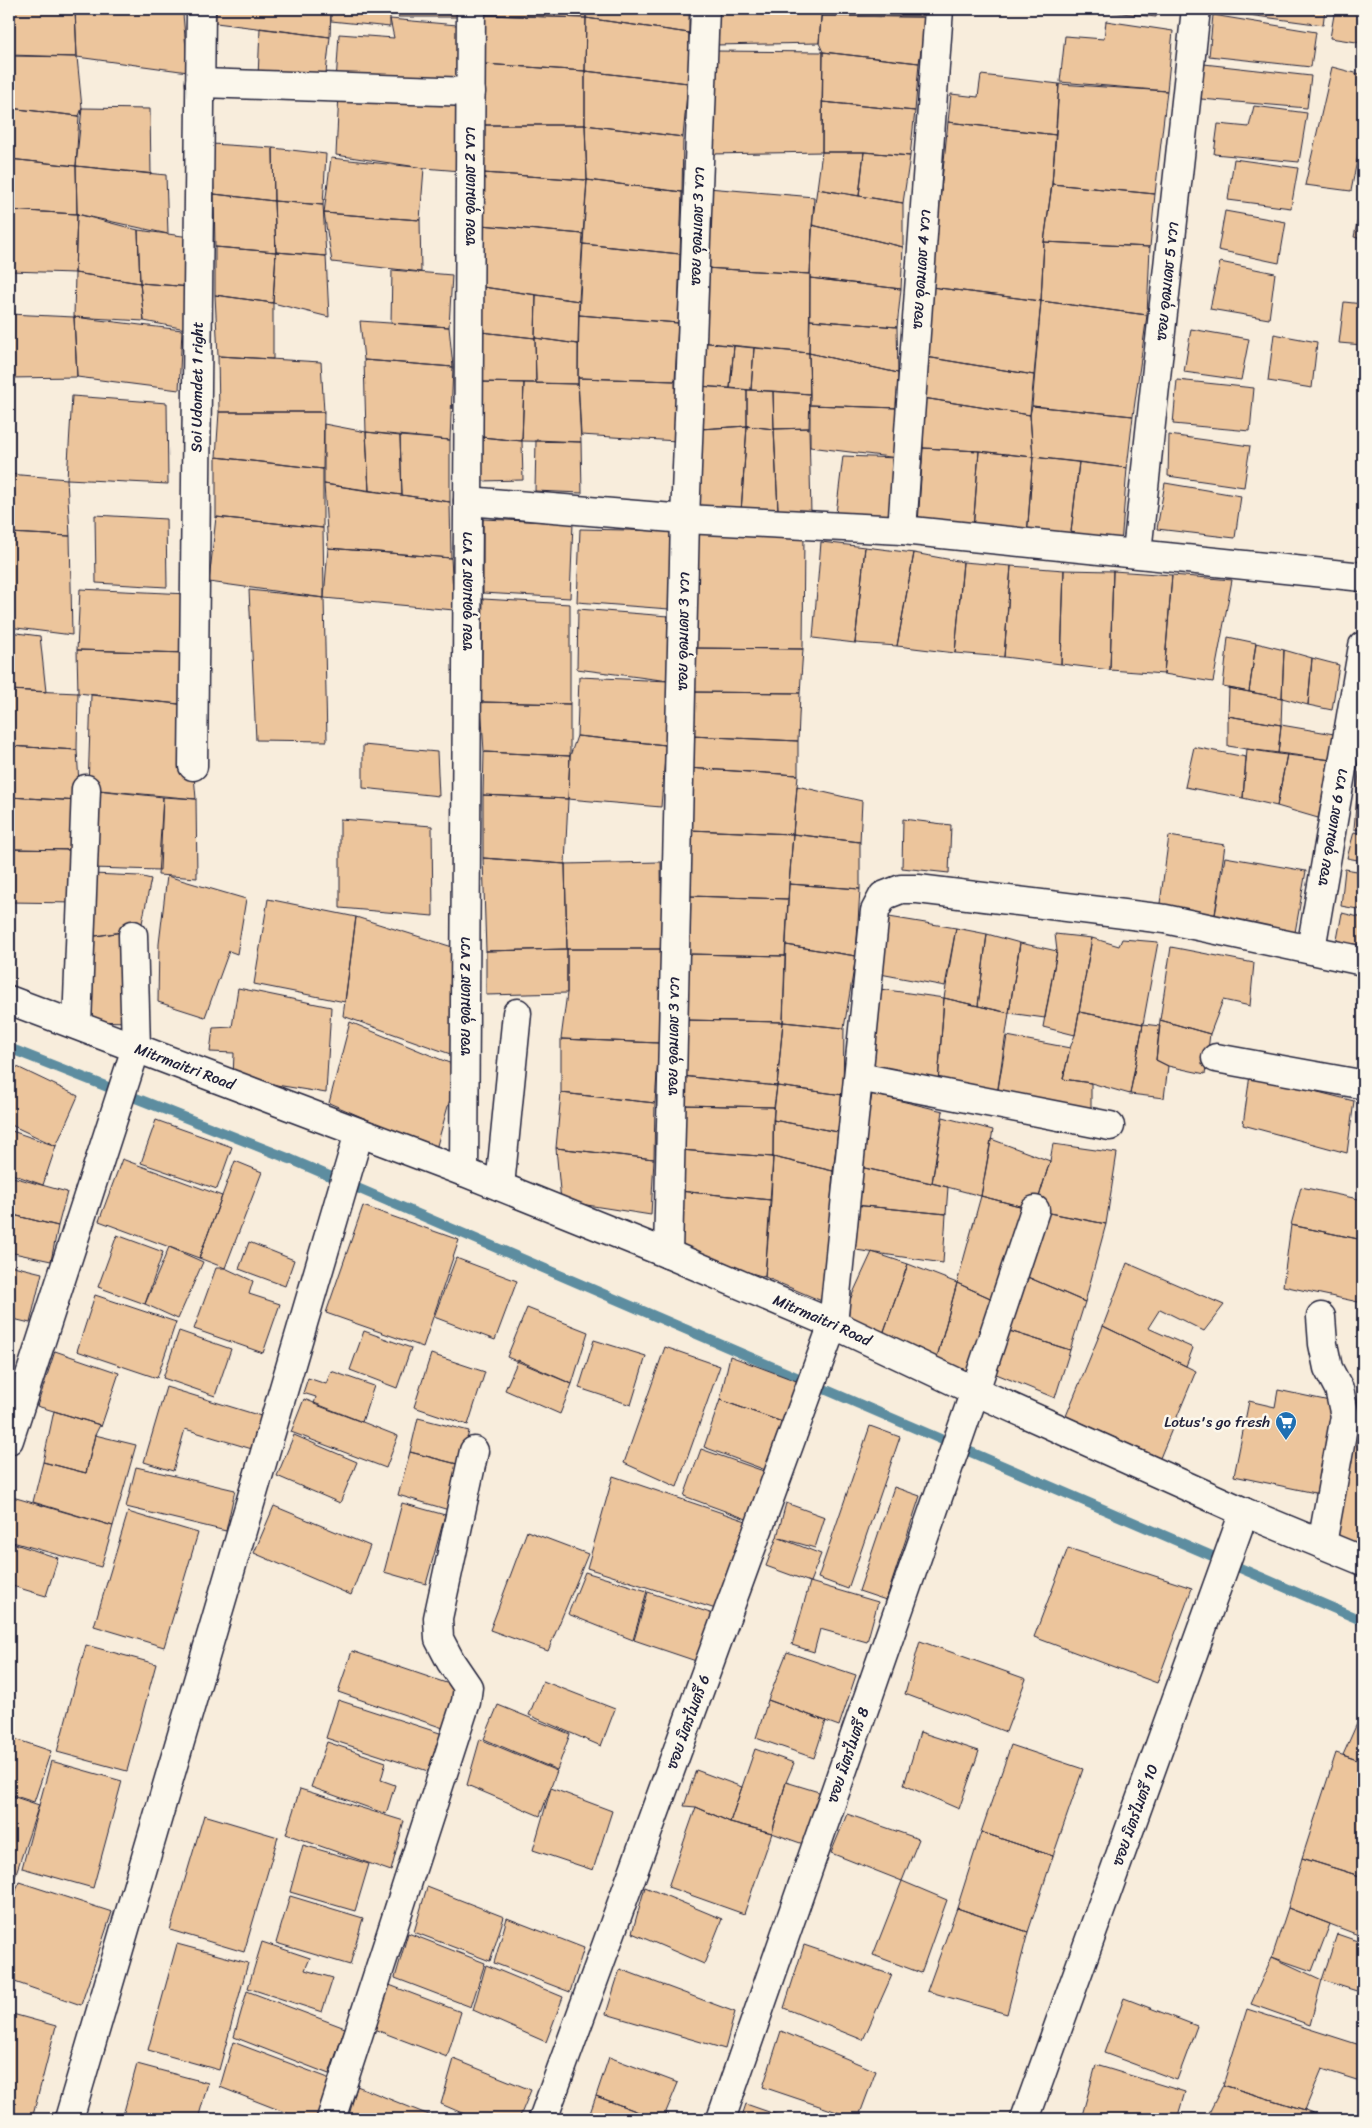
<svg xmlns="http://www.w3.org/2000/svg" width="1372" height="2128" viewBox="0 0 1372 2128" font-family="Sriracha,'Playpen Sans Thai',sans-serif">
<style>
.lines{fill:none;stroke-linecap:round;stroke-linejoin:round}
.stream{stroke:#5d8da0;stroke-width:10}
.building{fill:#ecc59c;stroke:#22223b}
.street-casing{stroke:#22223b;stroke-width:31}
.street{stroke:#fbf7ec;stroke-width:28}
.labels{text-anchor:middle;stroke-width:5;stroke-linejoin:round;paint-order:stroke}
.street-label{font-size:15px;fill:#22223b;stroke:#fbf7ec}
.poi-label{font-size:15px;fill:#22223b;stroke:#fbf7ec;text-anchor:end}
</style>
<rect width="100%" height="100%" fill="#f8eddc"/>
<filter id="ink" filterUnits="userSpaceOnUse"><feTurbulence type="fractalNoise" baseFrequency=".02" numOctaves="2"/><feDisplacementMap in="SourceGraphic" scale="10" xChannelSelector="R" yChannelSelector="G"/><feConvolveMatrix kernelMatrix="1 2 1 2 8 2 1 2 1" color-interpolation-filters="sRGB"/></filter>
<g filter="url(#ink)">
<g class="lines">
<path class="stream" d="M9,1048L290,1159L1363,1621"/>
</g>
<path class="building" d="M9,9H75L77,57L9,55Z
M75,9H127L183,14L188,72L77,57Z
M216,9H331L330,37L216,23Z
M331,9H390V27L331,21Z
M398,9H459V17H398Z
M485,9H586V18L485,15Z
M586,9H689V33L586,18Z
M714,9H822L819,43L714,45Z
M822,9H927L926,17L821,16Z
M1088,9H1157L1156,17Z
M1241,9H1325L1323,25L1241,14Z
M1335,9H1363V43L1330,38Z
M485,15L586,18L585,71L484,64Z
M1213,15L1316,32L1311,67L1209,56Z
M821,16L926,17L919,63L823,52L819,43Z
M586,18L689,33L688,83L585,71Z
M390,19L457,25L456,86L336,83L339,34L394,38Z
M1106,21L1173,31L1167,91L1060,82L1065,36L1104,39Z
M260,28L330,37L325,82L258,78Z
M715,51L823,52L822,152L710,154Z
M823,52L919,63L915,111L822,102Z
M9,56L77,57L82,108L79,116L9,108Z
M484,64L585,71V125H484Z
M1204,64L1311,76L1307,108L1201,99Z
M1332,67L1363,75V130L1351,191L1305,185Z
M585,71L688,83L683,137L585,125Z
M981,75L1059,84L1056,135L948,122L951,94L978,97Z
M1059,84L1167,91L1155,194L1052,184Z
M339,93L456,98L461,171L424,168L336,155Z
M822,102L915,111L910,156L864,152H822Z
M1254,106L1307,113L1299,162L1214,154L1218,124L1249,127Z
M9,108L79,116L76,166L9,159Z
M82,108L150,109L151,174L76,166Z
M948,122L1056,135L1052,184L1044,242L1041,301L931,287Z
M484,125H585L587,180L483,173Z
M585,125L683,137L682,192L587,180Z
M212,144L273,148L274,201L214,194Z
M273,148L326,154L323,205L274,201Z
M822,152H864L859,196L817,189Z
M864,152L910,156L903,203L859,196Z
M331,158L424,168L420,220L324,213Z
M9,159L76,166L77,214L9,210Z
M1234,159L1298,168L1291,208L1228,200Z
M76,166L166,175L168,234L77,214Z
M483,173L587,180L583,234L481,225Z
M587,180L682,192L680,254L583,244Z
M1052,184L1155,194L1150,247L1044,242Z
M708,188L814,197L810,274L704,268Z
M817,189L903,203V247L812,225Z
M214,194L274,201L276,252L215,247Z
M1363,195V239L1354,237Z
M274,201L323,205L326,256L276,252Z
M9,210L77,214L75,273L9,271Z
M1225,211L1286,222L1279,263L1218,250Z
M324,213L420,220L421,272L332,262Z
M77,214L138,230L140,283L75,273Z
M481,225L583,234L579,301L483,287Z
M812,225L903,247L901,289L810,278Z
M138,230L190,237L191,287L140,283Z
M1044,242L1150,247L1147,315L1041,301Z
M583,244L680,254L678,323L579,315Z
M215,247L276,252L273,303L215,295Z
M276,252L326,256L329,317L273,303Z
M1220,262L1275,273L1269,319L1210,309Z
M704,268L810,274L809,353L700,342Z
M392,270L452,275L449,327L391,323Z
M75,273L140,283L144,321L74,317Z
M810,278L901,289L897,327L810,320Z
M140,283L191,287V330L144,321Z
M483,287L536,295L535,338L481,332Z
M931,287L1041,301L1034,375L926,357Z
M215,295L273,303V359L218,356Z
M536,295L579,301L578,344L535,338Z
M1041,301L1147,315L1133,416L1032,406Z
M1344,302L1363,304V345L1339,343Z
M9,314L74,317L77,377L9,378Z
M579,315L678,323L675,381L578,378Z
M74,317L182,330L179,390L77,377Z
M810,320L897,327L898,373L809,353Z
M360,321L449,327L453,367L364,360Z
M1191,329L1249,339L1241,380L1184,372Z
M481,332L535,338L536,383L481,382Z
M1274,334L1317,342L1312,388L1268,381Z
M535,338L578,344V384L536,383Z
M700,342L734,346L730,388L699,386Z
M734,346L754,348L751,390L730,388Z
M754,348L809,353L810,394L751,390Z
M809,353L898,373V408L810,405Z
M218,356L321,362L324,412H219Z
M926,357L1034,375L1030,415L923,398Z
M364,360L453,367L450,440L366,432Z
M578,378L675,381L677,441L581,435Z
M1177,380L1254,388L1250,431L1173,424Z
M481,382L524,383L522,441L481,437Z
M524,383L578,384L581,442L522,441Z
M699,386L747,390V426L700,429Z
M747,390L773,391L774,429L747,426Z
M773,391L810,394L809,428L774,429Z
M72,396L167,403L168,484L67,479Z
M923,398L1030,415L1033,457L979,451L923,448Z
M810,405L898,408V458L810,447Z
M1032,406L1133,416L1127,468L1033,457L1030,415Z
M219,412H324L323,469L216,457Z
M324,424L366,432L369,491L324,484Z
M747,426L741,512L698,509L700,429Z
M747,426L774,429L778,510L741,512Z
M809,428L811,514L778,510L774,429Z
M366,432L400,436L402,495L369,491Z
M1169,435L1250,446L1244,487L1168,476Z
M400,436L450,440V502L402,495Z
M481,437L522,441L523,480L481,481Z
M536,440L581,442L582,493L535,491Z
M923,448L979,451L973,530L918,524Z
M979,451L1033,457L1027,537L973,530Z
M843,456L898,458L893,525L835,522Z
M216,457L323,469V528L216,517Z
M1033,457L1079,462L1070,541L1027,537Z
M1079,462L1127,468L1121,545L1070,541Z
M9,474L67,479L70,536L9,533Z
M1165,483L1241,496L1235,538L1157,529Z
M324,484L450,502L451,558L328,548Z
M95,515L166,519L167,587L96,583Z
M216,517L323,528L324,598L209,582Z
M483,519L573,523L570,598L483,593Z
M580,529L672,531L669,609L577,602Z
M698,531L804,534L803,649L692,648Z
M9,533L70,536L72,635L9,627Z
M821,542L865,547L855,643L813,638Z
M865,547L914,553L897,646L855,643Z
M328,548L451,558L454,610L324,598Z
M914,553L963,562L955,653L897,646Z
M963,562L1011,566L1004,657L955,653Z
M1011,566L1064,570L1061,664L1004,657Z
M1064,570L1113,571L1110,670L1061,664Z
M1113,571L1172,575L1164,674L1110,670Z
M1172,575L1232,580L1213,682L1164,674Z
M80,589L188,594V653L77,650Z
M249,590L324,598L327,741L256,740Z
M483,599L570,604V704L481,702Z
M578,609L668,616L669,681L577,669Z
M9,632L40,636L46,692L9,690Z
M1228,637L1256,643L1249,692L1223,687Z
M1256,643L1284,650L1282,698L1249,692Z
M692,648L803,649L800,693L690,692Z
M77,650L188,653V705L78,693Z
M1284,650L1312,658L1308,705L1282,698Z
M1312,658L1339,665L1332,710L1308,705Z
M579,677L669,681L666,745L577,736Z
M1229,688L1282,698L1281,725L1228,716Z
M9,690L78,693L77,750L9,746Z
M690,692L800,693L798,741L691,736Z
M91,695L188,705L196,799L88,789Z
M481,702L570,704V756L484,752Z
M1228,716L1281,725L1278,754L1228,746Z
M1281,725L1334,734L1332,760L1278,754Z
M577,736L666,745L661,807L568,799L570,756Z
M691,736L798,741V775L687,768Z
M363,745L437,752L439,796L363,788Z
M9,746L77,750L80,801L9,797Z
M1194,747L1246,757L1243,798L1185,787Z
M1247,749L1287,754L1277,806L1243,798Z
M484,752L570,756L568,799L483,795Z
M1287,754L1332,760L1318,818L1277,806Z
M687,768L798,775L793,834L689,830Z
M1359,772L1363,773V830L1354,829Z
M797,786L862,801L860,842L793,834Z
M87,789L163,797L160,870L92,868Z
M483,795L568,799L565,864L483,858Z
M9,797L80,801L77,850L9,849Z
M163,797L196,799L197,878L158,875Z
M340,819L432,826L433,916L340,908Z
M903,819L951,825L949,873L902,868Z
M689,830L793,834L788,899L689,896Z
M1354,832L1363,834V861L1347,858Z
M793,834L860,842V889L789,884Z
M1169,836L1225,845L1214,921L1159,911Z
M9,849L77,850L76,903L9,902Z
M1225,857L1306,871L1294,938L1214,921Z
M483,858L565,864L567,949L486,951Z
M661,862L662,949H567L565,864Z
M1345,869L1363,872V910L1341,906Z
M92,874L139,876L151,879L141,928L129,931L89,937Z
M167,876L246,899L237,954L229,951L205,1017L158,1002L159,944Z
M789,884L860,889L856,956L786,945Z
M689,896L788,899L785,956L688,954Z
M268,899L356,917L345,1002L254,984Z
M1342,913L1363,918V950L1336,945Z
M356,917L459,949L456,1056L343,1016Z
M889,917L956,928L945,986L880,974Z
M956,928L987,934L978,1006L944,998Z
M129,931V1022L90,1021L89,937Z
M987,934L1020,943L1009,1013L978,1006Z
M1055,934L1092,938L1075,1035L1043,1027L1057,951Z
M1092,938L1119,946L1122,939L1158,942L1143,1024L1079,1012Z
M1020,943L1057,951L1045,1018L1009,1013Z
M786,945L856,956L844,1028L783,1022Z
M1171,947L1254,963L1250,1006L1223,1000L1210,1034L1160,1020Z
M567,949V993L486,995V951Z
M567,949H662L659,1043L561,1039L567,993Z
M688,954L785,956L783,1022L685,1020Z
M238,988L331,1007L326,1093L233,1078L234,1053L210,1052L213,1028L232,1027Z
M880,989L944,998L938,1083L871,1068Z
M944,998L1009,1013L997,1095L938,1083Z
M1079,1012L1143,1024L1130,1094L1091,1083L1063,1079L1070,1048L1075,1035Z
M685,1020L783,1022L777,1086L682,1076Z
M1160,1020L1210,1034L1205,1074L1168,1066L1156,1060Z
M350,1022L459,1067L436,1149L329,1103Z
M783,1022L844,1028L843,1095L777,1086Z
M1143,1024L1160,1026L1156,1060L1168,1066L1164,1098L1130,1094Z
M1007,1036L1070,1048L1063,1079L1091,1083V1115L997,1095Z
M561,1039L659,1043L655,1103L561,1093Z
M11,1064L78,1096L56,1146L9,1124V1070Z
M1250,1075L1354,1101L1347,1153L1243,1125Z
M682,1076L777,1086L774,1107L682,1105Z
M777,1086L843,1095L838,1132L773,1120Z
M561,1093L655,1103L654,1159L556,1148Z
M872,1094L943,1111L932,1183L860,1167Z
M682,1105L774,1107L773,1157L680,1150Z
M943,1117L993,1130L981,1196L932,1183Z
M156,1120L232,1147L217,1189L141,1163Z
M773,1120L838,1132L833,1171L773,1157Z
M9,1130L56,1146L43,1185L9,1173Z
M991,1139L1050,1161L1035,1210L981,1196Z
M1053,1144L1117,1153L1106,1224L1035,1210L1050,1161Z
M556,1148L654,1159L651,1215L561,1201Z
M680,1150L773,1157L771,1200L679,1191Z
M773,1157L833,1171L824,1302L765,1277Z
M122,1159L222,1196L199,1258L99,1221Z
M235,1161L262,1172L225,1268L199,1258Z
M860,1167L948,1187L946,1214L854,1205Z
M9,1176L67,1192L58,1226L9,1214Z
M1301,1187L1363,1200V1240L1291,1225Z
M679,1191L771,1200L765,1277L676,1251Z
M981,1196L1035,1210L997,1301L957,1283Z
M854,1205L946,1214L943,1263L849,1249Z
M363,1206L459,1240L423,1347L326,1313Z
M1035,1210L1106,1224L1085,1302L1014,1271Z
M9,1214L58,1226L51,1261L9,1252Z
M1291,1225L1363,1240V1303L1283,1286Z
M117,1235L163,1252L145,1304L98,1287Z
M249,1242L294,1260L285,1286L239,1269Z
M169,1247L203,1262L178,1319L145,1304Z
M872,1252L908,1264L883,1334L842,1317Z
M456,1258L517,1281L495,1340L434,1317Z
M1127,1263L1224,1305L1204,1331L1160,1309L1148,1328L1193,1348L1186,1366L1103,1326Z
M908,1264L957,1283L936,1361L883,1334Z
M9,1265L42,1273L30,1323L9,1318Z
M216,1268H225L253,1281L249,1294L280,1304L263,1353L194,1329Z
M1025,1276L1085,1302L1070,1350L1003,1329Z
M957,1283L997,1301L973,1376L936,1361Z
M95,1295L176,1322L157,1378L77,1351Z
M527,1308L588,1332L572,1384L507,1357Z
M1103,1326L1196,1371L1160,1458L1066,1416Z
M1003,1329L1070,1350L1055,1398L989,1371Z
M179,1331L231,1349L215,1396L163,1378Z
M364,1331L411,1348L397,1388L350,1370Z
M594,1340L646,1356L631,1405L579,1388Z
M665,1347L720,1366L677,1487L624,1463Z
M55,1351L119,1373L101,1427L100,1425L37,1406Z
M431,1354L485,1372L468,1425L414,1407Z
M730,1356L807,1385L791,1425L720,1400Z
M518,1360L572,1384L560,1414L505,1390Z
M331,1371L374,1386L362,1422L314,1404L316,1397L303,1393L308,1378L326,1384Z
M1362,1376L1363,1377V1547L1335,1539Z
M166,1387L261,1416L252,1449L185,1429L173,1471L144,1462Z
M1278,1390L1339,1403L1320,1494L1234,1476L1249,1401L1275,1407Z
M304,1399L398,1436L386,1468L291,1432Z
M720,1400L791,1425L771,1472L704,1447Z
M54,1411L100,1425L95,1435L86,1473L43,1462Z
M418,1418L469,1431L461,1465L410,1452Z
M870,1426L900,1437L848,1589L818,1578Z
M95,1435L136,1445L113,1526L33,1502L43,1462L86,1473Z
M294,1435L357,1462L340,1503L277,1476Z
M701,1449L772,1474L752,1521L684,1496Z
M410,1452L461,1465L449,1510L398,1495Z
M136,1467L235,1490L226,1531L126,1507Z
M613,1476L752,1523L722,1611L587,1568Z
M894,1487L920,1496L886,1600L859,1591Z
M9,1496L113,1526L101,1567L9,1541Z
M402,1503L445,1515L426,1584L384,1572Z
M786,1503L825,1517L815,1548L777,1537Z
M274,1506L370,1546L351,1595L254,1553Z
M128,1512L198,1533L164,1647L94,1626Z
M527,1531L588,1554L548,1651L490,1630Z
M777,1537L821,1554L810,1582L766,1566Z
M9,1542L58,1558L46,1596L9,1585Z
M1068,1548L1192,1588L1157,1683L1034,1637Z
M585,1572L647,1591L633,1640L568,1614Z
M810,1582L878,1602L867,1642L820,1629L814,1652L792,1645Z
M648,1592L713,1614L699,1662L634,1640Z
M920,1641L1026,1679L1006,1732L905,1694Z
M86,1645L156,1664L127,1771L57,1752Z
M352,1651L461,1688L446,1729L338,1692Z
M787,1652L856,1675L839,1726L768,1700Z
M543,1681L615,1709L601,1746L529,1715Z
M338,1700L446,1735L434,1773L326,1738Z
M768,1700L826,1721L814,1758L756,1738Z
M498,1705L570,1734L557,1770L484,1739Z
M1363,1710V1762L1343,1755Z
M920,1732L979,1751L959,1809L904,1785Z
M9,1737L51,1751L34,1802L9,1794Z
M480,1739L557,1771L540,1816L467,1785Z
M327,1742L386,1762L381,1780L395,1785L386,1814L311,1787Z
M1011,1745L1083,1769L1053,1856L981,1832Z
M755,1749L794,1763L786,1782L772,1833L730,1822Z
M1336,1753L1363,1762V1877L1302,1858Z
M51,1761L122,1781L93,1888L22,1868Z
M696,1770L742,1787L730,1822L696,1807L684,1806Z
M786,1782L822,1793L806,1845L772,1833Z
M551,1788L612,1811L593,1870L533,1850Z
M300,1789L404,1821L391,1871L286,1834Z
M9,1795L39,1805L9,1894Z
M696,1807L730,1822L772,1833L744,1914L668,1887Z
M847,1814L919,1839L902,1881L831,1853Z
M204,1815L278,1837L244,1952L170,1930Z
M981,1832L1053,1856L1028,1932L957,1908Z
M303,1845L369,1864L355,1911L290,1892Z
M1302,1858L1363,1877V1922L1361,1936L1288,1908Z
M902,1881L947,1900L921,1973L873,1955Z
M19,1882L112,1912L81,2005L9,1980V1912Z
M427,1887L504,1917L490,1961L414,1932Z
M645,1887L722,1919L704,1964L632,1933Z
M290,1896L363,1918L350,1965L276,1943Z
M957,1908L1028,1932L1007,2014L927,1991Z
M1288,1908L1330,1924L1312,1971L1272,1957Z
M507,1918L584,1948L570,1992L494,1963Z
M408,1933L485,1963L471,2007L395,1978Z
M1337,1934L1363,1943V1993L1322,1980Z
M262,1942L310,1958L305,1970L333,1978L322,2012L248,1988Z
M177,1944L248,1963L219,2070L148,2050Z
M804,1945L892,1975L863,2040L784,2008Z
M1272,1957L1322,1980L1310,2025L1251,2004Z
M486,1965L563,1997L546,2042L473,2010Z
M620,1969L735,2012L725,2049L606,2014Z
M384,1983L461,2012L447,2057L371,2028Z
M247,1991L345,2028L329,2074L234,2037Z
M1124,1998L1197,2026L1177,2080L1104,2053Z
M1247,2009L1363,2046V2082L1322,2069L1305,2110L1223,2085Z
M9,2013L56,2026L32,2119H9Z
M781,2031L876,2071L858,2119L763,2087Z
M233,2042L331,2079L317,2119H302L220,2087Z
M609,2057L678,2083L663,2119H657L596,2096Z
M454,2059L531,2090L519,2119H476L441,2104Z
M137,2064L208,2083L198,2119H122Z
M1096,2065L1185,2092L1177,2119H1081Z
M1223,2085L1305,2110L1329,2119H1206Z
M357,2086L434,2117L433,2119H348Z
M596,2096L657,2119H588Z
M746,2104L789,2119H741Z"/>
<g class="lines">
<g class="street-casing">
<g id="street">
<path d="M200,83L471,92"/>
<path d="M468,501L685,519L902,530L1363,577"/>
<path d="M902,530L939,9"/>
<path d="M1137,552L1196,9"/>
<path id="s1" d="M193,766L201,9"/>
<path d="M1311,949L1363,646"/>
<path id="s2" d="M9,1000L464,1172L668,1254L833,1324L975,1391L1244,1512L1363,1561"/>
<path d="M77,1025L86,789"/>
<path d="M1216,1058L1360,1084L1363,1083"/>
<path d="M859,1077L1110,1126"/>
<path d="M464,1172L471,9"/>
<path d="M500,1186L517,1013"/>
<path d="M668,1254L685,519L705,9"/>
<path d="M1321,1317L1323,1344L1328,1368L1339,1389L1345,1416L1322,1544"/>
<path d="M9,1440L136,1048L133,935"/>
<path d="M69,2119L359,1133"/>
<path d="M331,2119L466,1702L468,1687L451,1662L439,1639L438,1618L474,1451"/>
<path d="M543,2119L833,1324L875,911L883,896L901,889H918L1165,919L1363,961"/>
<path d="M721,2119L975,1391L1035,1210"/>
<path d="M1025,2119L1244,1512"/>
</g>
</g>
<use href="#street" class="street"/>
</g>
</g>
<defs>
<g id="supermarket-pin" transform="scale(1.125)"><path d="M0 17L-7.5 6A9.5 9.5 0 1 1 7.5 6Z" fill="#1f6fb2" stroke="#fbf7ec"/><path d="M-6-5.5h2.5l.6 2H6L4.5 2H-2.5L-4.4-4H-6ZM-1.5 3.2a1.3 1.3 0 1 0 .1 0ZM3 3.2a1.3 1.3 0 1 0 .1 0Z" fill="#fff"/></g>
</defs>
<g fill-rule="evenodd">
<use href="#supermarket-pin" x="1286" y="1422"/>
</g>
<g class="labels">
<g class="street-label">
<text transform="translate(470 186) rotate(-90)" y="5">ซอย อุดมเดช 2 ขวา</text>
<text transform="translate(697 226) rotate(-88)" y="5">ซอย อุดมเดช 3 ขวา</text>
<text transform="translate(921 269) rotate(-86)" y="5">ซอย อุดมเดช 4 ขวา</text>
<text transform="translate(1167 281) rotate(-84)" y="5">ซอย อุดมเดช 5 ขวา</text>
<text dy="5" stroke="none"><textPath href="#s1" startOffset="379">Soi Udomdet 1 right</textPath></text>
<text transform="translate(467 591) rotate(-90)" y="5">ซอย อุดมเดช 2 ขวา</text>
<text transform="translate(683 631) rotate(-89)" y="5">ซอย อุดมเดช 3 ขวา</text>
<text transform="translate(1332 827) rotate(-80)" y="5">ซอย อุดมเดช 6 ขวา</text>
<text transform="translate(465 996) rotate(-90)" y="5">ซอย อุดมเดช 2 ขวา</text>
<text transform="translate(673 1036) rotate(-89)" y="5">ซอย อุดมเดช 3 ขวา</text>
<text dy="5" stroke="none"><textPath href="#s2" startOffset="188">Mitrmaitri Road</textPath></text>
<text dy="5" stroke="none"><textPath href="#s2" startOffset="874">Mitrmaitri Road</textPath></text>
<text transform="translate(688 1722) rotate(-70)" y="5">ซอย มิตรไมตรี 6</text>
<text transform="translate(848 1755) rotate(-71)" y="5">ซอย มิตรไมตรี 8</text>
<text transform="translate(1135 1815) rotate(-70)" y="5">ซอย มิตรไมตรี 10</text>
</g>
<g class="poi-label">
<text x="1270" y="1427">Lotus's go fresh</text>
</g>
</g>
<rect width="1372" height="2128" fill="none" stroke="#fbf7ec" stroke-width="30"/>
<rect x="15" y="15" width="1342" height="2098" fill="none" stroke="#22223b" stroke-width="2" filter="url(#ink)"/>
</svg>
